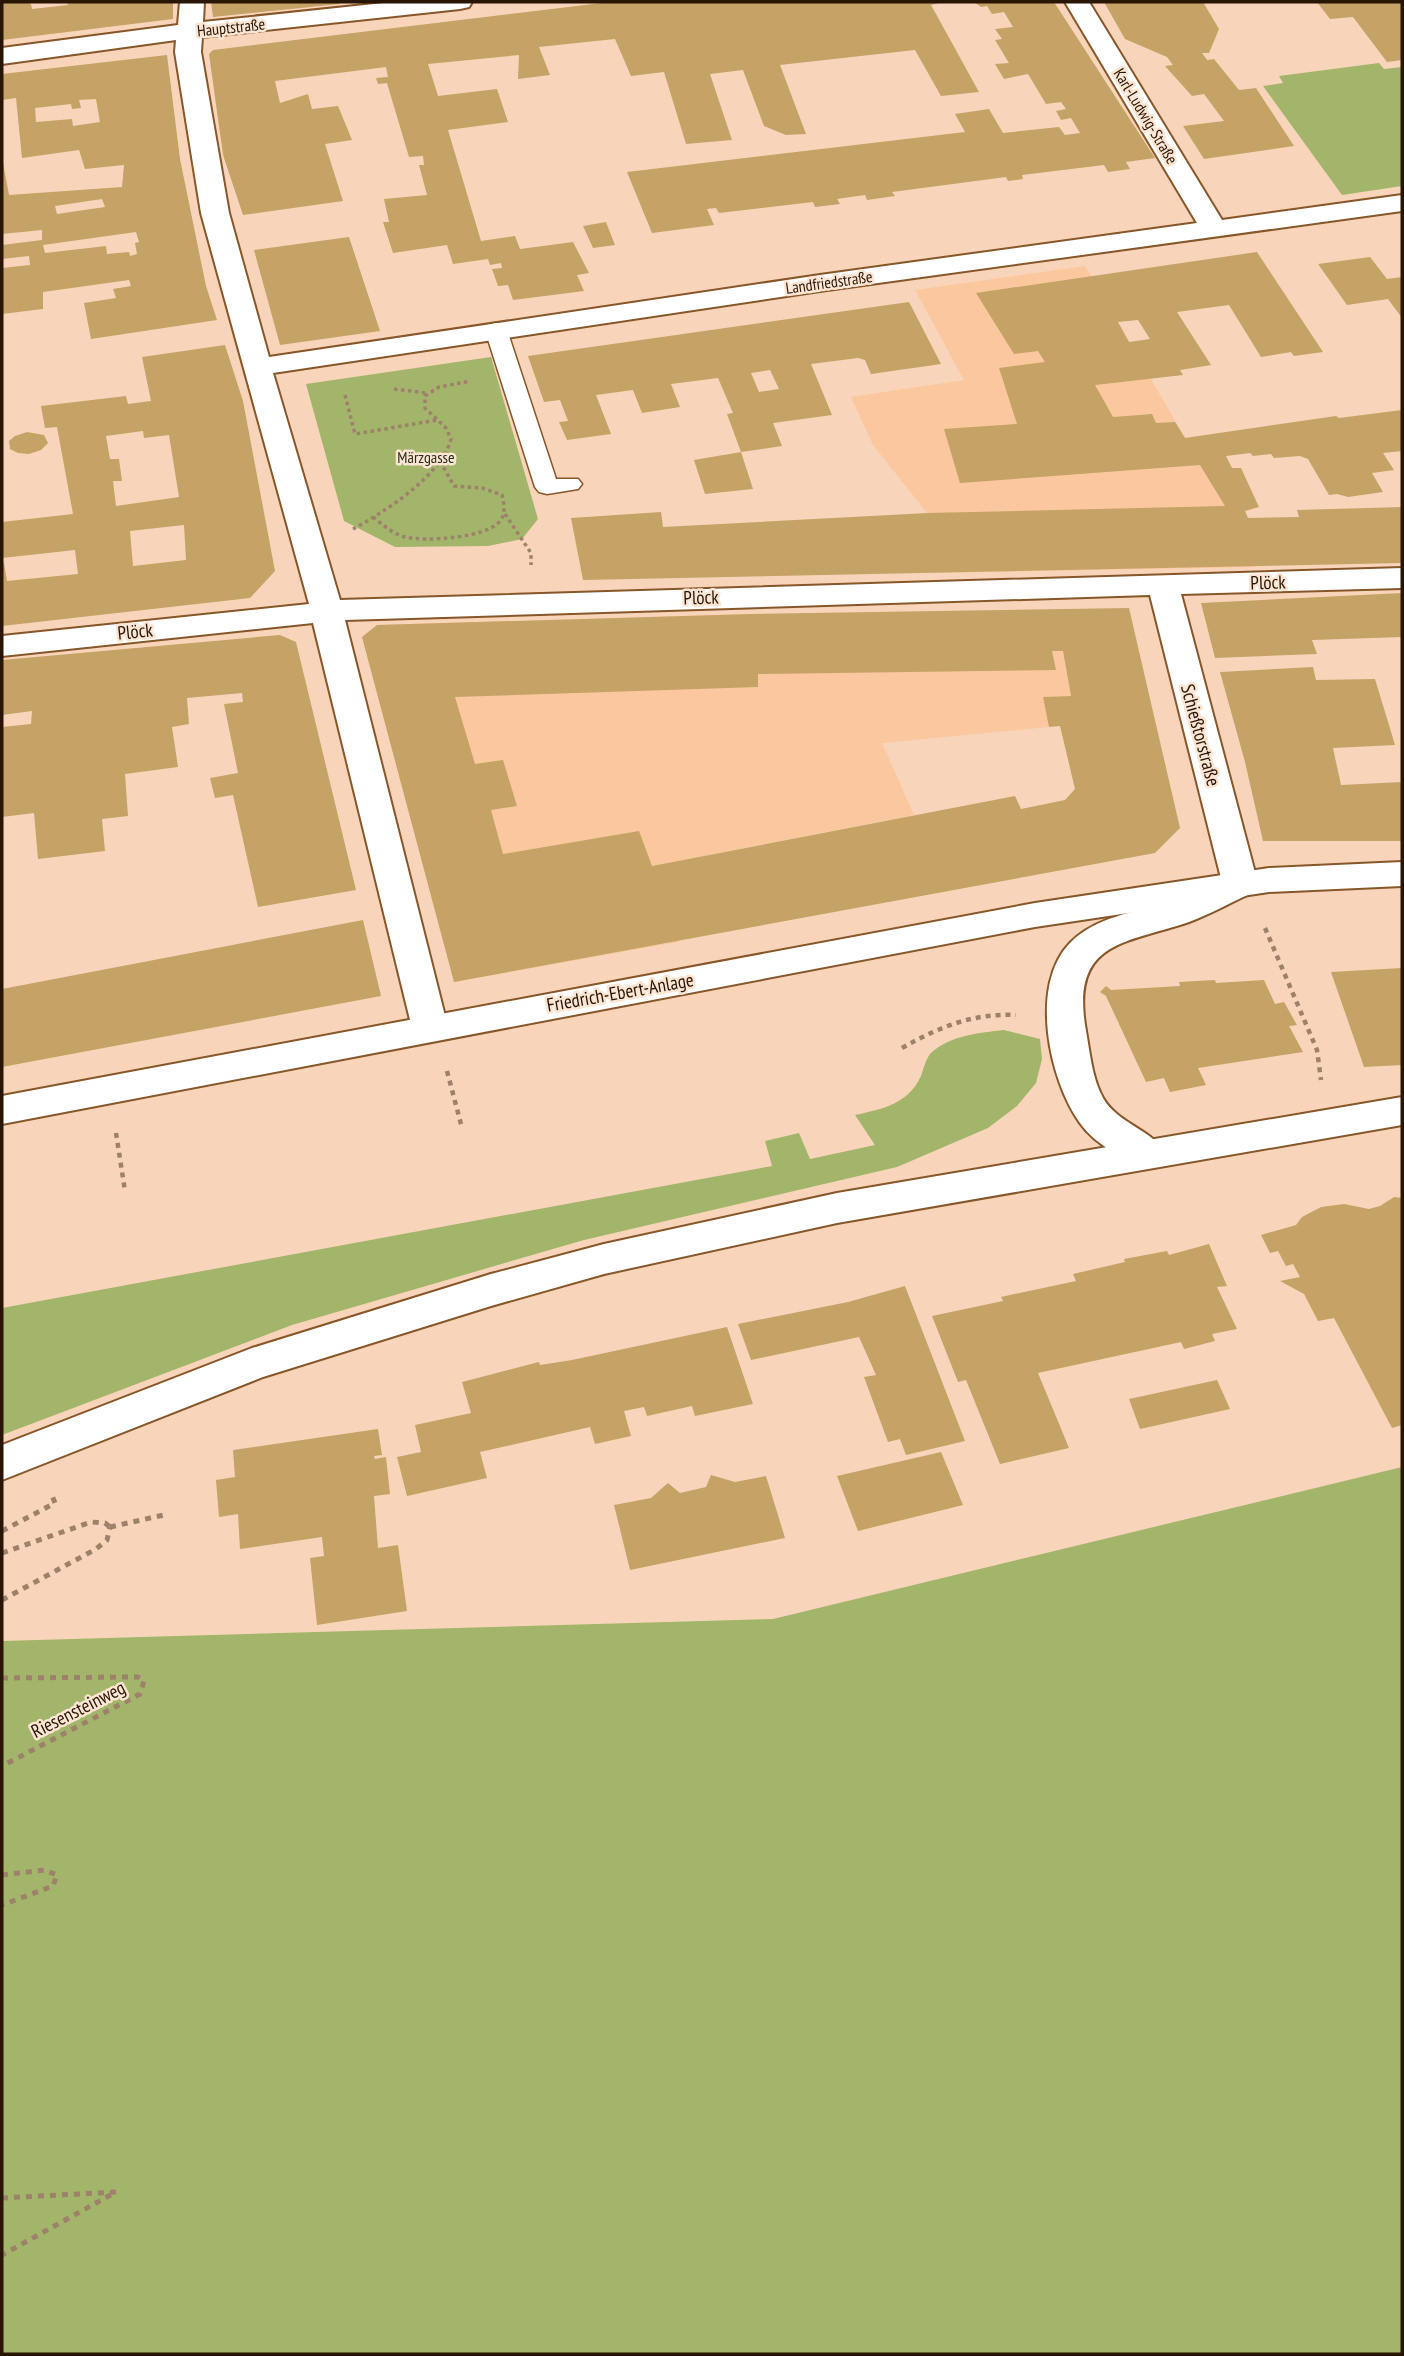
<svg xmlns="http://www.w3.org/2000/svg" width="1404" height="2356" viewBox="0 0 1404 2356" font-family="'PT Sans Narrow',sans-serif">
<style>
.built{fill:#fac79e}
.green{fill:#a3b56a}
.building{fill:#c5a265;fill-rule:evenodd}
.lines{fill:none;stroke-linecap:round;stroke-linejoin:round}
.lane-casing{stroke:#875629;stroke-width:3}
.street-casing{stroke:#875629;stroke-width:4}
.secondary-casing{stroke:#875629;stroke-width:4}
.path-far2{stroke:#9d816a;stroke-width:3.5;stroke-dasharray:3.5 3.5;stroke-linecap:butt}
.path-far1{stroke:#9d816a;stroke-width:4.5;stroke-dasharray:5 5;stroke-linecap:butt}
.path{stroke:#9d816a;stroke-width:5;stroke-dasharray:6 6;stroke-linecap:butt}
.lane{fill:#fff;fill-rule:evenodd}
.street{fill:#fff;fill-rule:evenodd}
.secondary{fill:#fff;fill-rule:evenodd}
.labels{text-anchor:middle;stroke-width:5;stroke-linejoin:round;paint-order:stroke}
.far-street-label{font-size:16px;fill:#291504;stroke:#fce5d2}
.far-park-label{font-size:16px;fill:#292e19;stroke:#fce5d2}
.street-label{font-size:19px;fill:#291504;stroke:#fce5d2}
</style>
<rect width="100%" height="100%" fill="#f8d5ba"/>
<path class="built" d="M1085,266L1225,506L1255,567L937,573L927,513L873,445L851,397L964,380L915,290Z
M751,614L1063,651L1071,696L1044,697L1049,727L882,743L914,815L652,866L678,942L454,982L362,637L377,625Z"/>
<path class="green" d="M1379,63L1384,69L1402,67V186L1342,195L1263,86L1283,83L1279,76Z
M491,357L538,519L522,539L488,546L395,547L344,521L306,384Z
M1004,1030L1040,1039L1042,1059L1036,1083L1017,1106L988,1128L897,1167L584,1240L292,1325L2,1435V1308L772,1166L765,1141L799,1133L810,1159L875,1145L855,1115C883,1109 908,1104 921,1076C924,1068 926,1057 932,1052C952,1035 979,1033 1004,1030Z
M1402,1467V2354H2V1641L773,1619Z"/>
<path class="building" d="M2,2H26L31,4L32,9L68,5L67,2H173V19L2,40Z
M211,2H340V4L213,17Z
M610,2H943L931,5L979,92L941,96L915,50L780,65L806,134L786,135L764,126L743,70L710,74L732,140L686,144L664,72L631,76L615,39L539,47L550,75L518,79L519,55L428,64L438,96L497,89L508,122L448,130L481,241L515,236L520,249L573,242L589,273L577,275L584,291L513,300L508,285L498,286L492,269L502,268L501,263L490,265L488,259L453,264L447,245L393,253L383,222H389L384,199L427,195L419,165H424L423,156L409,157L387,83L378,84L376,78L388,77L386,67L275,81L280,103L308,94L312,109L338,106L352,140L325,144L343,201L243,215L223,155L209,54L213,50Z
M974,2H1054L1155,158L1126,162L1130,169L1108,172L1104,165L1022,175L1023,179L1008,181L1006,177L892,192L895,196L867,200L865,195L837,199L840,204L815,207L813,202L719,213L716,208L707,209L714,225L652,233L627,172L965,132L955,114L989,109L1003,133L1059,127L1065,135L1080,133L1071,118L1061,120L1056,111L1066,109L1061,102L1046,104L1028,74L1004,79L995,64L1009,63L995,40L1002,39L995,29L1013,27L1004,12L992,14L987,6L981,7Z
M1104,2H1203L1219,29L1209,53H1202L1207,60L1214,59L1239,90L1256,88L1294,146L1204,159L1183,126L1224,121L1204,94L1192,96L1165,66L1173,65L1167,57L1125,39Z
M1317,2H1402V60L1387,62L1353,17L1330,19Z
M167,55L180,159L206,286L217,320L91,339L84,303L116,298L113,289L131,286L129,280L43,292V309L2,314V268L30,265L29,256L2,259V245L42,240V230L2,234V157L9,195L122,187L124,165L85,169L79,150L22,158L16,98L2,100V74ZM96,99L100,122L73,126L72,119L36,122L35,108L71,104L72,109L81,108L79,100ZM102,199L105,207L57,214L55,206ZM136,232L139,242L135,243L137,254L130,256L129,252L107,254L106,246L45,253L43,245Z
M606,222L615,245L593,248L583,226Z
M349,237L380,331L280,345L254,250Z
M1257,252L1323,352L1294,356L1291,352L1261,357L1229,305L1177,312L1211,365L1180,370L1183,375L1095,385L1113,417L1152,414L1156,423L1175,422L1185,438L1336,416L1339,418L1402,410V451L1383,453L1394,470L1372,473L1383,492L1348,497L1337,494L1329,495L1308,459L1300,456L1274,458L1271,454L1253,456L1250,453L1226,456L1232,468H1241L1259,507L1245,511L1248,518L1299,517L1297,510L1402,507V563L583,580L571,518L661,512L663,527L928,513L1225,506L1200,465L960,483L944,429L1017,424L999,368L1045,362L1038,351L1014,354L976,293ZM1138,320L1150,339L1129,342L1118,322Z
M1370,257L1387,279L1402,277V318L1388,299L1347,305L1318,264Z
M909,302L941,364L871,374L865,360L858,358L811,364L832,415L773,423L782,446L741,452L727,414L733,413L718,378L671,384L680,407L642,413L633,390L596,395L611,434L567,440L559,422L568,421L560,400L544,402L528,356ZM770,370L779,389L759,392L751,373Z
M225,345L243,401L275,571L250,598L2,626V563H4L7,581L78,574L75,550L2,558V522L73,514L57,427L45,428L41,406L126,396L128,404L151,401L142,357ZM143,431L144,438L169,435L179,497L116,506L113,481H122L119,459H110L106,436ZM184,525L186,560L133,566L130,531Z
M27,432L44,435L48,443L41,450L29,454L18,453L10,449L9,441L15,436Z
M741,452L753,489L705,494L694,460Z
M1402,593V637L1312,640L1317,654L1215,658L1201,603Z
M1129,608L1180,828L1155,853L454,982L362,637L377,625L751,614ZM1052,651H1063L1071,696L1043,697L1049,727L1060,726L1075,789L1065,800L1021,809L1015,796L652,866L639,831L503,854L491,810L517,806L503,760L475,764L455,697L758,687V674L1056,670Z
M280,635L296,642L356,890L258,907L233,795L215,798L210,778L238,773L224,704L243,702L242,693L187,698L189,724L172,727L178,767L125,774L128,816L102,819L105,851L38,859L34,813L2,817V727L31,724L32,711L2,715V660Z
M1313,667L1316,680L1375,679L1395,745L1333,748L1341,785L1402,782V841H1263L1245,762L1220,672Z
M363,920L381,996L2,1067V989Z
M1402,968V1065L1364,1067L1331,972Z
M1215,980L1216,983L1264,980L1275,1004L1284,1002L1297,1025L1289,1026L1303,1052L1198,1068L1206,1085L1170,1092L1164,1078L1146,1082L1106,996L1100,992L1106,986L1111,990L1180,986L1179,982Z
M1394,1197L1402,1198V1425L1392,1428L1334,1318L1318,1321L1304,1294L1280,1281L1300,1277L1293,1264L1286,1266L1278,1251L1270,1253L1261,1235L1296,1225L1302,1217L1321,1207L1344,1204L1369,1209L1380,1206Z
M1209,1244L1227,1286L1217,1287L1237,1329L1212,1334L1215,1341L1184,1349L1181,1342L1038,1373L1069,1448L1000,1464L966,1380L958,1382L932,1316L1003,1301L1001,1297L1076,1281L1073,1274L1125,1262L1124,1259L1167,1251L1169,1255Z
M905,1286L965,1441L906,1455L900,1439L888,1442L864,1377L876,1375L859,1337L751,1360L738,1324L848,1302Z
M727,1327L753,1404L695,1416L692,1406L647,1416L644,1407L624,1411L631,1436L595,1444L590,1427L480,1452L487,1478L407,1496L397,1457L421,1452L415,1425L471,1413L462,1382L539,1362L540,1365L572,1360Z
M1217,1380L1230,1409L1140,1429L1129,1399Z
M378,1429L382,1455L374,1456L375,1459L386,1457L390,1494L374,1496L378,1548L398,1545L407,1611L317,1625L310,1558L324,1556L322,1537L240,1549L238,1514L219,1517L216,1480L235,1477L233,1450Z
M941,1452L963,1505L858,1531L837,1476Z
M711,1475L735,1482L766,1476L785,1538L630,1570L614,1505L651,1498L668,1483L680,1493L706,1487Z"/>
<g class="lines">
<g class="lane-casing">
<path id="lane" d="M496,323L504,325L507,330L556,479H578L582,484L578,489L547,494L539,492L535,487L485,330L488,325Z"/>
</g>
<g class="street-casing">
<path id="street" d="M180,2H204L203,22L393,2H472L469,7L460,9L202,37L201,52L229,213L269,357L820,275L1197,223L1065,2H1089L1222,220L1402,195V211L820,291L273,373L340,600L1402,568V588L1181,594L1258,884L1252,893C1231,902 1211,914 1189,922C1124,944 1070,941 1086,1031C1090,1053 1092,1078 1103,1098C1118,1124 1153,1130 1166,1154L1161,1164C1143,1170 1132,1164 1116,1154C1103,1146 1089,1136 1080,1123C1049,1080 1029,985 1070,943C1095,917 1135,912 1168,903C1186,897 1204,886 1221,878L1150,595L345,620L448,1028L443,1037L430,1041L417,1037L412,1028L313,623L2,656V636L309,604L201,213L175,52L176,40L2,64V48L178,25Z"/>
</g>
<g class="secondary-casing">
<path id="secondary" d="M1402,862V886L1269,892L1035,927L2,1124V1096L1035,903L1269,868Z
M1402,1097V1125L837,1223L604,1274L491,1306L263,1377L2,1480V1445L252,1348L491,1274L604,1244L837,1193Z"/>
</g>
<path class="path-far2" d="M394,389L427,393
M345,395L355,434L437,420
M505,514L531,553V565
M373,517C383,525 393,534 405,537C425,542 487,538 500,521C506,513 504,504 502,495L482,488L454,486L440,461
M353,529C386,511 441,476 451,439L446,428L425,408V396L439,387L470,381"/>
<path class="path-far1" d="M1265,928L1317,1050L1321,1080
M902,1048C939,1027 973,1013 1016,1015
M447,1071L462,1128
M116,1133L125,1191"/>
<path class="path" d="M110,1527L168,1514
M2,1531L55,1503L51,1493
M2,1553L91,1522L105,1523L110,1527
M2,1600L96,1549L107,1540L110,1527
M2,1678L138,1677L144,1681L140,1694L2,1766
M2,1875L44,1870L57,1875L53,1886L2,1905
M2,2198L116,2192L2,2255"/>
<use href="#lane" class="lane"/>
<use href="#street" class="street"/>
<use href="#secondary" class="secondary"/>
</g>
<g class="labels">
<g class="far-street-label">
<text transform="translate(231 27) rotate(-6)" y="6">Hauptstraße</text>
<text transform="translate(1146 116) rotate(59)" y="6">Karl-Ludwig-Straße</text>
<text transform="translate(829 282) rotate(-8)" y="6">Landfriedstraße</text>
</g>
<g class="far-park-label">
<text x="426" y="463">Märzgasse</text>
</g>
<g class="street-label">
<text transform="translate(1268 582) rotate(-2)" y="7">Plöck</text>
<text transform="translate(701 597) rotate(-2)" y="7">Plöck</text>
<text transform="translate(135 631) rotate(-6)" y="7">Plöck</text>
<text transform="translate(1201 735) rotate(75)" y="7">Schießtorstraße</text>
<text transform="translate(620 992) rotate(-10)" y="7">Friedrich-Ebert-Anlage</text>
<text transform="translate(78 1709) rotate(-27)" y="7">Riesensteinweg</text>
</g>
</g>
<rect width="1404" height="2356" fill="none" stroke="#291504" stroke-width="7"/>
</svg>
